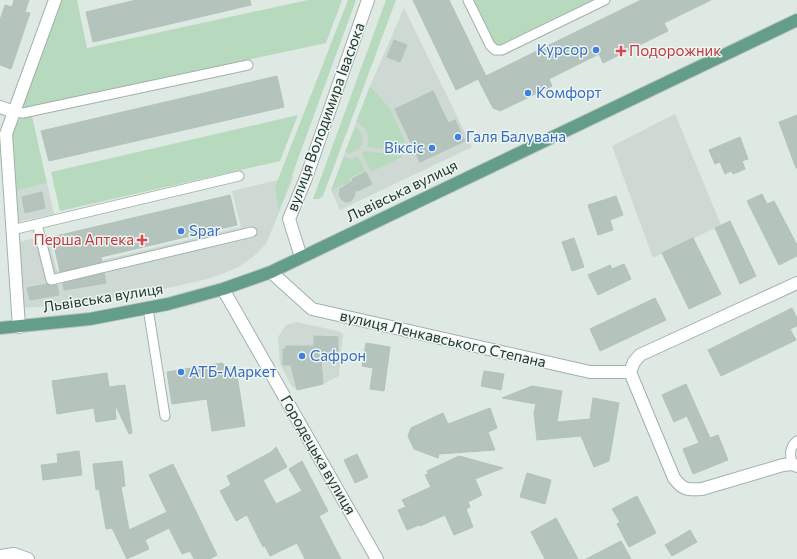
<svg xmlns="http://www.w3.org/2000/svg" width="797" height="559" viewBox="0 0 797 559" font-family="Commissioner,sans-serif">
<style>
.built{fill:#cdd9d2}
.green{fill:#b7dabe}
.building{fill:#b4c4bc;stroke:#b1c3ba}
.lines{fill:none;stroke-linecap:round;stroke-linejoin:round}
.service-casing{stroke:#a1b1aa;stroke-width:11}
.minor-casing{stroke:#a1b1aa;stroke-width:14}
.tertiary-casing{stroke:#a1b1aa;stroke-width:14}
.primary-casing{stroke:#bcc4c1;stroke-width:14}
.service{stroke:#fff;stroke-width:9}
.minor{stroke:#fff;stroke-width:12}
.tertiary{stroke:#fff;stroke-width:12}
.primary{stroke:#649e8a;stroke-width:12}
.shop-dot{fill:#3f7fe0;stroke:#eff6f2;stroke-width:1.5}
.health-dot{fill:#e0444e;stroke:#eff6f2;stroke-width:1.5}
.labels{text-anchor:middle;stroke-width:3;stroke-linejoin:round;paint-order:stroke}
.shop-label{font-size:15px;fill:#366cbe;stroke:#eff6f2;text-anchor:start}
.health-label{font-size:15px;fill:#be3a42;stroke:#eff6f2;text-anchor:start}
.street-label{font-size:15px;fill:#203930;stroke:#eff6f2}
</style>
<rect width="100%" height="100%" fill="#dee9e3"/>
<path class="built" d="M404,8L472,147L340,210L331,190L370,86Z
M675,114L721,225L653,258L612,146Z
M294,176L266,244L254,256L237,268L211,278L164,289L86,303L22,308L18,242L48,235L57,271L241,227L232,191Z
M47,183L54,214L17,222L15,191Z
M296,322L338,331L343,334L339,376L323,384L297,390L291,385L280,364L278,337L286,325Z"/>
<path class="green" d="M60,0H77L87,48L308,0H342L326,43L20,109Z
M348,0H356L279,211L275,187Z
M386,0H396L323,196L319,199H313Z
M474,0H594L501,45H497L493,42Z
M370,86L390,109L410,152L367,147C370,135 367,127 356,122Z
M298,115L280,161L60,211L51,172Z
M32,116L47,183L15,191L11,134L17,119Z
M355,127C369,135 362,157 345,152Z
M365,151L404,156L371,172L362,154Z
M358,156L365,171L349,178L351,182L331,190L344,157L352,159Z"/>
<path class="building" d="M14,0H29L25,12L30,13L11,69L0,65V20L5,5L12,7Z
M136,0H250L251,5L93,42L86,12Z
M413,0H449L486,76L641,0H711L664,23L668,31L603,63L599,54L549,79L552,86L500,111L493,108L478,79L456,90Z
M394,40L407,45L400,62L387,57Z
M277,76L284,107L49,161L41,131Z
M433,91L448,123L455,120L465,141L420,162L395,109Z
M797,115V168H796L779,122Z
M740,137L748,159L742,161L745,169L733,174L731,171L725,174L720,162L715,164L709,150Z
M366,172L372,184L358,191L356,189L354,197L351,201L346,202L341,199L339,194L340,189L353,181L352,179Z
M42,192L45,208L25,213L22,197Z
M762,194L767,204L774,201L797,245V256L779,265L747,201Z
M230,195L237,225L101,257L102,262L60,272L52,237Z
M616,196L623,215L610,220L613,230L598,235L588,205Z
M730,221L756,276L740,284L715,228Z
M574,238L584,267L572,271L562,242Z
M693,238L721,294L689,309L662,253Z
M624,264L631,279L598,295L588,275L610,265L612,269Z
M104,273L106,283L64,290L63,283Z
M47,284L50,286L57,285L59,295L30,300L27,288Z
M655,298L666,320L600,351L590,329Z
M792,308L797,318V326L790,329L796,340L721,376L708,350Z
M314,336L338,337V362H321L323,384L297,390L291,365H283V349H286V346H314Z
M366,343L390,347L384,391L370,389L373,368L362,366Z
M222,363L237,375L245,426L212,431L207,399L172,404L167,372Z
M484,371L504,374L501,390L481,386Z
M107,373L109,387L125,385L132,433L129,434L115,404L116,419L96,422L94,408L57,414L52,381Z
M686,384L710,438L718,435L728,460L693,474L683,449L699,443L687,416L674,422L662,395Z
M532,386L562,391L557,422L590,419L593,398L619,403L609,461L594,467L581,436L537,440L534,413L536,404L502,398Z
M490,408L497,428L488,432L495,450L439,454L438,458L414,449L408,436L411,428L443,413L448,424Z
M276,447L287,467L263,480L276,504L302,491L289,469L302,461L328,511L319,516L341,559H305L297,543L270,556L265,546L263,547L247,515L236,521L220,491L231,485L227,476L271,452Z
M79,451L82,475L43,480L41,465L58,463L57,454Z
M357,454L368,477L355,483L344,460Z
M459,456L503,468L475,479L482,495L468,502L470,507L466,509L473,527L454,535L445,515L420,526L419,525L407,530L398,510L406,507L402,500L431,487L425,475L428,474L427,471Z
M122,461L125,486L121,487L129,530L167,512L149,475L173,464L217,555L210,559H194L190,551L182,554L169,528L145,540L149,549L127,559L112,528L106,529L99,489L96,490L93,464Z
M527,473L551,480L545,504L520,497Z
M637,496L656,533L629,547L617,524L620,522L612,509Z
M556,518L578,559H545L531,532Z
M690,530L697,542L672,556L665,545Z
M621,541L631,559H586Z"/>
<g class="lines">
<g class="service-casing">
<path id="service" d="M468,0L490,45L495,50H502L605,0
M14,112L23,113L248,65
M37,224L51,280L252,232
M12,230L239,176
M148,308L165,416
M792,464C790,454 789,448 797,441"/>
</g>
<g class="minor-casing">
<path id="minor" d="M0,107L14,112
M271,272L312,309L590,372H630L634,362L640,355L797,283
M223,289L377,559
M19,327L6,134L55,0
M630,372L674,478C683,490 687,490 702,489L783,465L792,464L797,466
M0,556L14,554L28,559"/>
</g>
<g class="tertiary-casing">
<path id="tertiary" d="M301,257L289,219L306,178L368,0"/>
</g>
<g class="primary-casing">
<path id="primary" d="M0,328L90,319L168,304L223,289L271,272L797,20"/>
</g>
<use href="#service" class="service"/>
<use href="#minor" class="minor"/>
<use href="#tertiary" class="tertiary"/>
<use href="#primary" class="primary"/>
</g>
<g class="shop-dot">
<circle cx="596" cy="50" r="4"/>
<circle cx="528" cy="93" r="4"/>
<circle cx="458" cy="137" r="4"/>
<circle cx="432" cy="148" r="4"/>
<circle cx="181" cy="231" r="4"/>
<circle cx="302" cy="356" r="4"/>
<circle cx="181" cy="372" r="4"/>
</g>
<g class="health-dot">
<path d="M619 45h4v4h4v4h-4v4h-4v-4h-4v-4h4z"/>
<path d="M140 234h4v4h4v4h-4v4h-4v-4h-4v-4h4z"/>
</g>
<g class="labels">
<g class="shop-label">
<text x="588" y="55" text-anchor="end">Курсор</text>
<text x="536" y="98">Комфорт</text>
<text x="466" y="142">Галя Балувана</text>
<text x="424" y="153" text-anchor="end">Віксіс</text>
<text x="189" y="236">Spar</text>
<text x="310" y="361">Сафрон</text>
<text x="189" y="377">АТБ-Маркет</text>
</g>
<g class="health-label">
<text x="629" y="56">Подорожник</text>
<text x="134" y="245" text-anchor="end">Перша Аптека</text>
</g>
<g class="street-label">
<text transform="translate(326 117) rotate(-70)" y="5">вулиця Володимира Івасюка</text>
<text transform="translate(402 191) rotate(-26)" y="5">Львівська вулиця</text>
<text transform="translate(103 298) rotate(-9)" y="5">Львівська вулиця</text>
<text transform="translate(443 339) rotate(13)" y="5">вулиця Ленкавського Степана</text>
<text transform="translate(318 455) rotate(60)" y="5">Городецька вулиця</text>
</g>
</g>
</svg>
